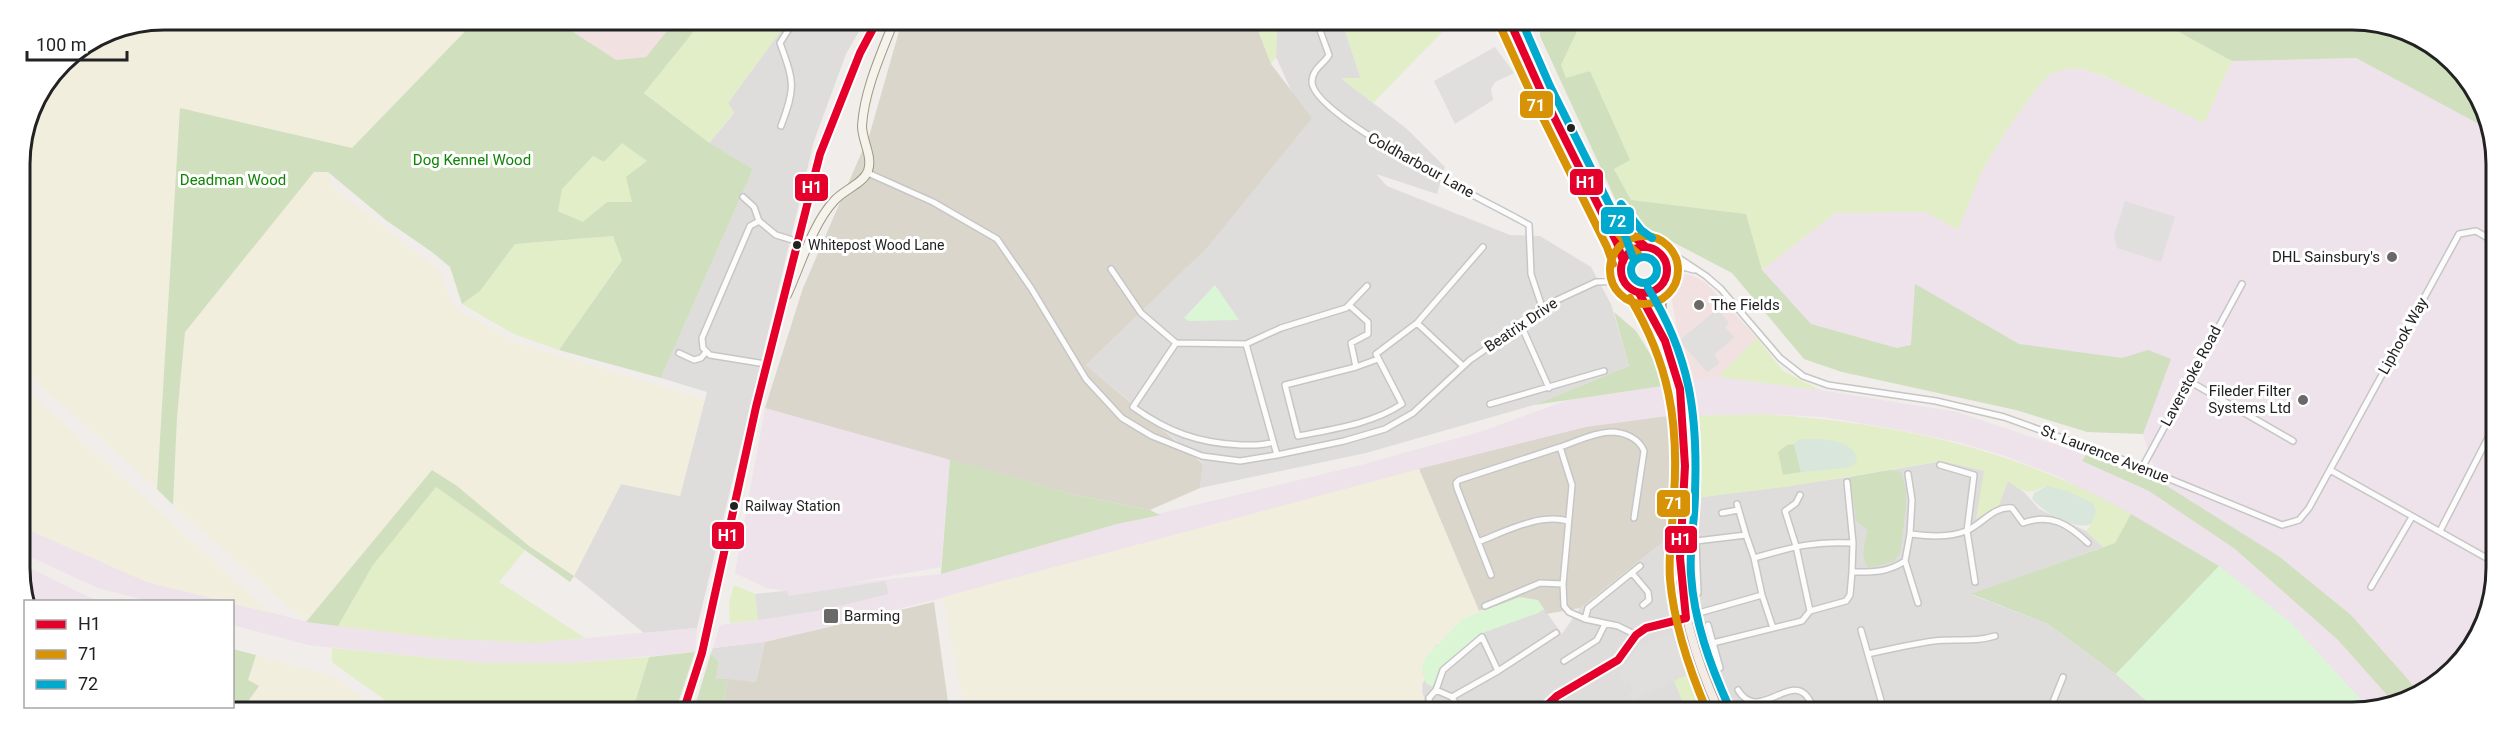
<svg xmlns="http://www.w3.org/2000/svg" width="2516" height="732" viewBox="0 0 2516 732" font-family="Roboto,sans-serif">
<style>
.residential{fill:#dfdddc}
.commercial{fill:#f2e1e1}
.industrial{fill:#eee2eb}
.construction{fill:#dad6cb}
.farmland{fill:#f1eedd}
.grass{fill:#e2eec7}
.forest{fill:#d0dfbe;fill-rule:evenodd}
.wetland{fill:#d8e6db}
.park{fill:#dbf6d5}
.parking{fill:#e0dfde}
.lines{fill:none;stroke-linecap:round;stroke-linejoin:round}
.street-casing{stroke:#c7c6c5;stroke-width:8}
.secondary-casing{stroke:#9c9980;stroke-width:10}
.primary-casing{stroke:#a79786;stroke-width:11}
.street{stroke:#fdfcfc;stroke-width:5}
.secondary{stroke:#f5f3ec;stroke-width:8}
.primary{stroke:#f3ebe6;stroke-width:8}
.bus-1-casing{stroke:#fff;stroke-width:12}
.bus-2-casing{stroke:#fff;stroke-width:12}
.bus-3-casing{stroke:#fff;stroke-width:12}
.bus-1{stroke:#e4002b;stroke-width:8}
.bus-2{stroke:#d79205;stroke-width:8}
.bus-3{stroke:#00a9ce;stroke-width:8}
.bus-dot{fill:#222;stroke:#fff;stroke-width:2}
.poi-dot{fill:#6a6968;stroke:#fff;stroke-width:2}
.labels{text-anchor:middle;stroke-width:6;stroke-linejoin:round;paint-order:stroke}
.bus-label{font-size:14px;fill:#222;stroke:#fff;text-anchor:start}
.park-label{font-size:15px;fill:#0f8505;stroke:#fff}
.street-label{font-size:15px;fill:#222;stroke:#fff}
.poi-label{font-size:15px;fill:#222;stroke:#fff;text-anchor:end}
.rim{fill:none;stroke:#222;stroke-width:3}
.line-badge{stroke:#fff;stroke-width:2}
.badge-label{font-size:16px;text-anchor:middle;font-weight:bold;fill:#fff}
</style>
<rect width="100%" height="100%" fill="#f0edea"/>
<path class="residential" d="M788,21H865L846,54L814,141L697,628L644,633L574,576L621,484L680,496L707,392L661,378L753,169L709,143L734,113L728,103Z
M1277,22H1342L1361,79H1342L1407,129L1445,167L1437,194L1376,174L1387,186L1510,235L1540,236L1591,267L1611,304L1629,366L1534,405L1366,453L1200,488L1203,463L1086,365L1206,249L1295,99L1276,57Z
M1943,461L1985,471L2008,481L2024,492L2039,509L2086,531L2103,547L1972,595L2048,624L2116,674L2159,712L1423,710L1422,667L1436,645L1544,609L1562,634L1580,608L1662,543L1690,540L1695,498L1850,477Z
M765,642L756,682L716,679L719,662L711,653L713,648Z"/>
<path class="commercial" d="M555,20L675,21L646,57L616,60Z
M1677,274L1691,275L1705,282L1757,338L1718,377L1686,381L1671,295L1673,281Z"/>
<path class="industrial" d="M2356,58L2490,130L2494,136L2492,605L2447,677L2420,693L2351,615L2280,557L2159,481L2143,434L1897,348L1811,324L1762,270L1835,213L1926,212L1982,171L2008,128L2040,84L2051,74L2065,69H2083L2094,73L2130,87L2204,123L2232,61Z
M1718,377L1820,390L1957,412L2086,455L2082,461L2149,491L2235,549L2338,640L2395,704L2370,710L2290,622L2060,477L2005,456L1958,442L1895,429L1824,417L1760,414L1696,416L1686,381Z
M1669,385L1676,415L765,642L713,648L720,625L758,620L755,594L787,591L766,588L735,573L765,408L950,459L941,567L851,583L941,574L1117,524L1361,465L1483,431L1571,399Z
M22,527L147,582L225,601H148L98,588L22,553Z
M30,568L93,599L99,601L25,602L22,582Z
M232,603L308,622L436,638L532,643L697,628L695,652L571,663H481L308,645L233,625Z"/>
<path class="construction" d="M902,21L1255,22L1271,64L1312,118L1206,249L1086,365L1203,464L1200,488L1150,510L1072,494L765,408L803,288L870,133Z
M1676,415L1678,496L1662,543L1580,608L1546,614L1544,609L1493,606L1479,611L1419,469L1586,427Z
M934,602L949,709H723L727,679L756,682L765,642Z"/>
<path class="farmland" d="M164,20H476L352,148L180,111L157,489L21,368L20,155L31,109L62,62L109,30Z
M314,172H328L333,188L440,271L449,299L460,311L517,343L704,400L680,496L621,484L574,576L529,546L432,471L306,622L173,505L177,417L185,332Z
M21,385L270,613L147,582L22,527Z
M1419,469L1479,611L1462,619L1436,645L1422,667L1425,680L1418,689L1424,696V710L965,709L943,597Z
M256,655L333,677L367,702L364,708H243L259,687L248,680Z"/>
<path class="grass" d="M702,21H788L728,103L734,112L709,143L644,92Z
M1255,22H1277L1276,57L1271,64Z
M1342,22H1452L1373,103L1341,78H1361Z
M1581,23L2164,24L2232,61L2204,123L2104,76L2083,69H2065L2051,74L2040,84L2008,128L1982,171L1958,230L1926,212L1835,213L1762,270L1746,214L1631,200L1614,168L1629,160L1590,71L1566,78L1561,65Z
M622,142L647,161L632,202H607L583,223L558,210L562,189L593,156L604,162Z
M613,236L622,259L559,350L514,334L462,304L480,291L515,244Z
M1757,338L1783,371L1820,390L1718,377Z
M1760,414C1892,422 2015,448 2131,514L2115,543L2103,547L2086,531L2091,524L2080,497L2047,486C2027,494 2027,494 2008,481L1999,505L1976,519L1984,471L1943,461L1785,487L1695,498L1696,416Z
M436,487L525,550L499,582L585,638L532,643L436,638L338,626L373,565Z
M734,585L755,594L758,620L730,623L729,603Z
M332,648L481,663H571L649,657L633,709L396,708L332,662Z
M1687,651L1704,697L1693,711L1684,706L1674,681L1688,674L1679,653Z"/>
<path class="forest" d="M476,20H516L523,27L530,20H555L616,60L646,57L675,21H702L644,93L708,142L753,169L661,378L559,350L622,260L613,236L515,244L480,291L462,304L450,267L432,252L387,221L328,172H314L185,332L177,417L173,505L157,489L180,108L352,148ZM622,143L647,161L626,177L632,202H607L583,222L558,211L562,189L593,156L604,162Z
M1540,23H1581L1561,65L1566,78L1590,71L1630,160L1614,169L1631,200L1746,214L1762,270L1811,324L1897,348L1911,345L1915,284L2019,344L2122,358L2148,350L2171,359L2143,434L2087,432L2016,410L1842,372L1804,359L1732,273L1623,216L1540,36Z
M2164,24H2389L2454,62L2490,130L2356,58L2232,61Z
M1614,312L1636,331L1669,385L1534,405L1629,366Z
M1794,444L1801,472L1783,475L1778,452L1787,445Z
M2086,455L2159,481L2280,557L2351,615L2420,693L2407,702L2395,704L2338,640L2235,549L2149,491L2082,461Z
M950,459L1072,494L1150,510L1160,515L1117,524L941,574Z
M432,470L457,486L529,546L574,576L570,582L436,487L373,565L338,626L306,622Z
M1890,470L1901,472L1906,489V507L1900,553L1893,562L1868,568C1860,558 1865,540 1868,530L1856,521L1850,477Z
M2131,514L2219,566L2116,674L2048,624L1971,594L2115,543Z
M233,649L256,655L248,680L259,686L243,708L125,707L232,706Z
M695,652L676,709H633L649,657Z
M711,653L719,662L716,679H727L723,709H694Z"/>
<path class="wetland" d="M1800,439C1818,439 1852,437 1857,459L1854,465L1845,468L1801,472L1794,444Z
M2047,486L2067,491L2093,503L2096,512L2091,524C2073,531 2044,512 2032,499L2034,493Z"/>
<path class="park" d="M1215,285L1239,320L1189,321L1184,318Z
M2219,566L2290,622L2370,710L2361,712H2159L2116,674Z
M1520,597L1538,600L1544,609L1538,613L1485,632L1444,664C1438,671 1438,679 1432,687L1426,683L1422,667L1426,657L1462,619Z"/>
<path class="parking" d="M1495,47L1514,73L1495,82L1491,89L1493,100L1455,124L1434,81Z
M2125,201L2175,217L2161,262L2117,248L2114,235Z
M1722,305L1726,310L1722,314L1729,323L1725,327L1735,337L1714,355L1720,363L1707,372L1679,341Z
M886,581L888,594L823,610L758,620L755,594L786,591L789,596Z
M1671,633L1688,674L1632,701L1629,693L1633,691L1629,682L1625,684L1619,672L1639,646Z"/>
<g class="lines">
<g class="street-casing">
<path id="street" d="M1317,22L1329,55C1324,64 1312,69 1312,82C1313,117 1494,205 1529,225L1531,274L1542,307
M781,126C796,86 794,82 780,43L794,21
M868,173L933,202L997,239L1031,288L1086,379L1122,418L1152,436L1202,456L1240,461L1277,455L1344,441L1385,429L1413,413L1470,360L1521,325L1542,307L1596,282L1625,281
M743,197L754,207L759,221
M1659,251L1679,258L1706,276L1721,289L1780,358L1803,376L1828,385L1936,401L2004,417L2121,459L2282,525L2299,520L2309,508L2459,234L2476,231L2493,241
M1111,269L1141,313L1176,343L1133,407C1168,432 1198,443 1241,445C1252,445 1262,446 1273,442
M1667,277L1683,267L1694,270
M1609,280L1621,270
M1349,305L1368,322V334L1351,343L1356,367L1285,385L1298,436C1333,429 1372,424 1402,404L1376,354L1417,323L1483,247
M1417,323L1463,366
M1521,325L1549,388
M1176,343L1246,344L1277,455
M1246,344L1281,328L1346,308L1367,286
M679,353L694,360L701,358L706,352
M766,364L710,355L703,348L702,338L750,226L759,221L776,235L796,241
M1356,367L1378,359
M2189,381L2293,441
M1490,404L1604,371
M1560,447L1572,485L1563,584L1564,606L1569,612L1585,619
M1940,465L1974,475L1967,531L1975,582
M2142,468L2242,284
M2330,470L2492,561
M1908,474L1912,500L1910,534
M1847,482L1853,543
M1800,495L1796,503L1785,511L1796,546L1810,611
M1737,504L1746,535
M1722,513L1738,510
M2440,531L2492,430
M1478,542C1504,532 1539,513 1568,521
M1905,561L1918,603
M1632,573L1648,592L1649,600L1643,605
M1491,575L1457,488L1456,483L1459,480C1492,469 1524,459 1557,448C1574,443 1591,433 1610,432C1624,432 1639,438 1644,451L1634,518
M2371,587L2412,517
M1698,593L1696,541L1746,535L1754,558
M1762,595L1773,628
M1485,606L1540,583L1563,584
M1708,625L1720,668
M1861,630L1884,711
M1636,635L1618,626L1585,619L1588,608L1640,566
M1713,643L1802,621L1810,611L1846,601L1850,595L1852,572
M1868,654C1890,649 1912,644 1934,641C1957,638 1972,643 1995,636
M1564,661L1597,640L1605,624
M1436,690L1443,670L1482,637L1498,671
M1738,690C1761,728 1798,658 1814,711
M1452,697L1459,710
M1430,710L1429,698L1436,690L1452,697L1498,671L1556,633
M1541,711C1563,690 1591,680 1615,662C1628,652 1632,637 1646,628L1762,595L1754,558C1792,547 1813,541 1853,543L1852,572C1872,572 1887,573 1905,561L1910,534C1928,536 1948,538 1966,531C1983,524 1993,506 2012,508L2023,523C2051,513 2068,524 2088,543
M2049,712L2063,677"/>
</g>
<g class="secondary-casing">
<path id="secondary" d="M787,295C800,267 813,223 834,201C843,190 863,184 868,171C873,156 862,141 862,126C864,91 881,54 894,21
M684,709L702,653L756,407L820,154L860,53L877,21"/>
</g>
<g class="primary-casing">
<path id="primary" d="M1510,22L1541,91L1617,243L1623,261
M1523,22L1528,41C1543,72 1558,103 1573,134C1592,173 1610,219 1645,246
M1621 270a23 23 0 1 1 46 0a23 23 0 1 1-46 0Z
M1639,293C1684,359 1686,417 1685,493C1684,515 1680,536 1680,557C1680,610 1697,663 1719,711
M1662,328L1661,302L1664,284"/>
</g>
<use href="#street" class="street"/>
<use href="#secondary" class="secondary"/>
<use href="#primary" class="primary"/>
<g class="bus-1-casing">
<path id="bus-1" d="M1510,22L1541,91L1617,243L1623,261
M1613,211L1634,237L1645,246
M1621 270a23 23 0 1 1 46 0a23 23 0 1 1-46 0Z
M684,709L702,653L756,407L820,154L860,53L877,21
M1541,711L1557,696L1618,660L1636,635L1646,628L1686,618L1680,558L1685,466L1680,389L1665,341L1639,293"/>
</g>
<g class="bus-2-casing">
<path id="bus-2" d="M1500,26L1532,96L1607,247L1613,264
M1605,218L1627,244L1638,254
M1610 270a34 34 0 1 1 68 0a34 34 0 1 1-68 0Z
M1630,298C1669,363 1679,422 1674,496C1673,524 1668,551 1670,579C1674,625 1689,669 1707,711"/>
</g>
<g class="bus-3-casing">
<path id="bus-3" d="M1522,22L1550,86L1626,238L1633,258
M1621,204L1641,230L1652,238
M1631 270a13 13 0 1 1 26 0a13 13 0 1 1-26 0Z
M1648,288C1690,356 1698,414 1695,493C1695,521 1689,548 1691,575C1694,621 1710,665 1729,707"/>
</g>
<use href="#bus-1" class="bus-1"/>
<use href="#bus-2" class="bus-2"/>
<use href="#bus-3" class="bus-3"/>
</g>
<g class="bus-dot">
<circle cx="1571" cy="128" r="5"/>
<circle cx="797" cy="245" r="5"/>
<circle cx="734" cy="506" r="5"/>
</g>
<g class="poi-dot">
<circle cx="2392" cy="257" r="6"/>
<circle cx="1699" cy="305" r="6"/>
<circle cx="2303" cy="400" r="6"/>
<rect x="823" y="608" width="16" height="16" rx="3"/>
</g>
<g class="labels">
<g class="bus-label">
<text x="808" y="250">Whitepost Wood Lane</text>
<text x="745" y="511">Railway Station</text>
</g>
<g class="park-label">
<text x="472" y="165">Dog Kennel Wood</text>
<text x="233" y="185">Deadman Wood</text>
</g>
<g class="street-label">
<text transform="translate(1421 165) rotate(29)" y="5">Coldharbour Lane</text>
<text transform="translate(1521 325) rotate(-34)" y="5">Beatrix Drive</text>
<text transform="translate(2403 336) rotate(-61)" y="5">Liphook Way</text>
<text transform="translate(2191 376) rotate(-62)" y="5">Laverstoke Road</text>
<text transform="translate(2105 454) rotate(21)" y="5">St. Laurence Avenue</text>
</g>
<g class="poi-label">
<text x="2380" y="262">DHL Sainsbury's</text>
<text x="1711" y="310" text-anchor="start">The Fields</text>
<text x="2291" y="396">Fileder Filter<tspan x="2291" dy="17">Systems Ltd</tspan></text>
<text x="844" y="621" text-anchor="start">Barming</text>
</g>
</g>
<path d="M0 0H2516V732H0ZM164 30H2352A134 134 0 0 1 2486 164V568A134 134 0 0 1 2352 702H164A134 134 0 0 1 30 568V164A134 134 0 0 1 164 30Z" fill="#fff" fill-rule="evenodd"/>
<path class="rim" d="M164 30H2352A134 134 0 0 1 2486 164V568A134 134 0 0 1 2352 702H164A134 134 0 0 1 30 568V164A134 134 0 0 1 164 30Z"/>
<g class="line-badge">
<rect x="1519" y="90" width="35" height="29" rx="6" fill="#d79205"/>
<rect x="1569" y="168" width="35" height="28" rx="6" fill="#e4002b"/>
<rect x="794" y="173" width="35" height="29" rx="6" fill="#e4002b"/>
<rect x="1600" y="206" width="35" height="29" rx="6" fill="#00a9ce"/>
<rect x="1656" y="489" width="35" height="29" rx="6" fill="#d79205"/>
<rect x="711" y="521" width="34" height="29" rx="6" fill="#e4002b"/>
<rect x="1664" y="525" width="34" height="29" rx="6" fill="#e4002b"/>
</g>
<g class="badge-label">
<text x="1536" y="111">71</text>
<text x="1586" y="188">H1</text>
<text x="812" y="193">H1</text>
<text x="1617" y="227">72</text>
<text x="1674" y="509">71</text>
<text x="728" y="541">H1</text>
<text x="1681" y="545">H1</text>
</g>
<rect x="24" y="600" width="210" height="108" fill="#ffffff" stroke="#a7a7a7" stroke-width="1.5"/>
<rect x="36" y="620" width="30" height="9" fill="#e4002b" stroke="#a7a7a7" stroke-width="1.5"/>
<text x="78" y="630" font-size="18" fill="#222222">H1</text>
<rect x="36" y="650" width="30" height="9" fill="#d79205" stroke="#a7a7a7" stroke-width="1.5"/>
<text x="78" y="660" font-size="18" fill="#222222">71</text>
<rect x="36" y="680" width="30" height="9" fill="#00a9ce" stroke="#a7a7a7" stroke-width="1.5"/>
<text x="78" y="690" font-size="18" fill="#222222">72</text>
<path d="M27 51v9h100v-9" fill="none" stroke="#222222" stroke-width="3"/>
<text x="36" y="51" font-size="18" fill="#222222" stroke="#ffffff" stroke-width="4.5" paint-order="stroke">100 m</text>
</svg>
